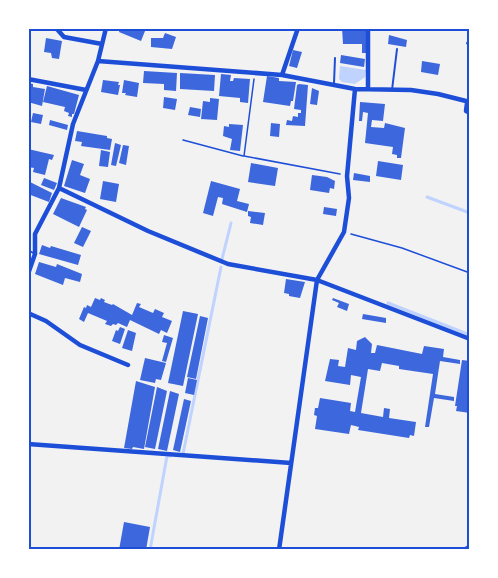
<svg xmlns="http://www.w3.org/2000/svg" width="498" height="578" viewBox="0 0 498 578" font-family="'Exo 2',sans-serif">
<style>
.water{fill:#bfd3fe}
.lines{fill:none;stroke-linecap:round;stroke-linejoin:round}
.stream{stroke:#bfd3fe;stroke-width:3}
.building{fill:#3d67dc}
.path{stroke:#1d4ed8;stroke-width:1.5}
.service{stroke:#1d4ed8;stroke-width:2}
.minor{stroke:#1d4ed8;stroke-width:4.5}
.neatline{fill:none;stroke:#1d4ed8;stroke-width:2}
</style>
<rect width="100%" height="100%" fill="#f2f2f2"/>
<path class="water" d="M340,66L366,70L365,77L355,84L342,82L339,79Z"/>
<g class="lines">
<path class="stream" d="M28,76H29
M427,197L470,213
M222,259L231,223
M388,303L470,335
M183,454L221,267
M150,550L167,456H170"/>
</g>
<path class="building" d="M120,28H138L145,31L141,41L119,32Z
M342,28H366V53H362V44H343Z
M165,33L176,37L172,49L151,47V38H163Z
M389,35L407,40L406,47L388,44Z
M46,38L62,41L59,59L52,58L51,53L44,52Z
M293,50L302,52L297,68L289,66Z
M341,55L365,59L364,67L340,63Z
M422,61L440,64L438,75L421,72Z
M144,71L177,73L176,91L164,90V84L143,83Z
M180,73L215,75L214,91L180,89Z
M221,74L231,75L230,81H233L234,78L250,79L248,103L240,102V98L219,96Z
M267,76L279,78V81L296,82L293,101H291L290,106L263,102Z
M103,80L119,82L118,85H120L118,95L101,92Z
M124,80L139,83L137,97L125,95L126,93H122Z
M28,83L33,84V87L45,89L42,106L28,102Z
M299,84L308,85L305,126L286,125L287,120L292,121L293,116L298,117V113H301V110L294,109L297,85Z
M47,86L79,95L74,114H72V117L68,116L69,113L64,111L65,107L43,102Z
M312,88L319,91L317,105L310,104Z
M164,97L177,99L175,110L163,108Z
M210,98L219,99L217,120L201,119L203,101L210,102Z
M360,102L385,104L383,121L372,120L371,127L384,128L385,123L405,128L401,158H397V155L392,154L393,147L365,143L368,113L363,112L362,121H359Z
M190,107L201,109L200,117L188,115Z
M33,113L43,115L41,124L31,122Z
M50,120L68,125L67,130L49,125Z
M271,123L280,124L279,137L270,136Z
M229,124L243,125L240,151L230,150L232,139L223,136L224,126L229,127Z
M77,131L107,136V138L112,139L110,150L81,146L82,142L75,141Z
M115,143L121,145L116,166L111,165Z
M123,145L129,146L126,165L119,163Z
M28,149L54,155L52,160L49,159L45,175L33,172L34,168L28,167Z
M101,150L110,152L108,167L99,166Z
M72,160L84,164L80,175L90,179L85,193L64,186Z
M378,161L403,165L401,180L376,176Z
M251,163L278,168L275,186L248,182Z
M354,173L370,176V182L353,180Z
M312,175L327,177L335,181L334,189L330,188L329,193L310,190Z
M44,178L57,183L54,190L41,185Z
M28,181L52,193L49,202L28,194Z
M103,181L119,184L116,202L100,199Z
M211,181L240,189L237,201L249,204L247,212L222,204L223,198L218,197L213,216L203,213Z
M61,198L86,207L85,209L87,210L79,227L53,214Z
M324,207L337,209L336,216L323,214Z
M248,211L265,213L263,225L250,223L251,217L248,216Z
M82,227L91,231L83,247L74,243Z
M42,245L50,248L51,246L81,255L78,265L39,254Z
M39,262L56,267L57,264L82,274L80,282L65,278L63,285L35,274Z
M286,279L305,282L300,298L289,296V294L284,293Z
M95,298L100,300L101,298L105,300L104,302L112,305L113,304L132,315L137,303L141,304L139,307L153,313L155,309L164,313L162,317L172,321L167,333L161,330L159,334L130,320L127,327L118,323L116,325L113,324L111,326L105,324L107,321L88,313L84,322L79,319L84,307L86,308L87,305L91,307Z
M333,298L349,304L347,311L337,307L339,303L332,300Z
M183,311L198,314L183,386L168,383Z
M363,314L386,318V323L362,319Z
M200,316L208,318L196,379L187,377Z
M120,327L125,329L120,344L112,341L116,330L118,331Z
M128,330L136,333L132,351L122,348Z
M164,335L173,338L166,362L162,361L167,343L162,342Z
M365,337L372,344L371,353H375L377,345L422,354L424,346L444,349L443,357L460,360V364L440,361L435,394L454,397V401L434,398L429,427H425L433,374L399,369V366L382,363L380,371L368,369L361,413L383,417L384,408L390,409L389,418L416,422L414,436L410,435L409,438L358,430L359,427L351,425L349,434L315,429L317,416L314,415L315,408H318L320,398L351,403L350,411L355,412L361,377L351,375L350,385L325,381L330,359L339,360L338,366L345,367L348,348L356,350L357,341Z
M145,358L166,363L161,380L156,379L155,383L140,380Z
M462,360L470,361V413L456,411L457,406H455Z
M188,378L197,380L194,395L185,393Z
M136,381L155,387L144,449L133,447L132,449L124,448Z
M157,387L167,391L155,449L145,447Z
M170,391L179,394L167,451L158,449Z
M184,399L191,401L180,452L173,450Z
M124,522L150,527L146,550H119Z"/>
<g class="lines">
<path class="path" d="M254,79L244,156L340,174
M183,140L243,156
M351,234L402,248L470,273
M461,550L470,545"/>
<path class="service" d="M467,43L470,48
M334,83L335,58
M392,90L397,49
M28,250L35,254"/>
<path class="minor" d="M56,28L64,37L102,44
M368,28V89
M98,61L282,75L355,89L411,90L438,94L470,102
M282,75L298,28
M28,79L86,90
M467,103L466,111L470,113
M59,188L148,231L228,264L317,280L470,339
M28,274L35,254V234L59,188L73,124L98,61L106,28
M28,313L46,321L80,345L128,365
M28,444L291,463
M279,550L317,280L344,232L349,198L347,176L355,89"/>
</g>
<rect width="498" height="578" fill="none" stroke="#ffffff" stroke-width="60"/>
<rect x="30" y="30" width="438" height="518" class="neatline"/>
</svg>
